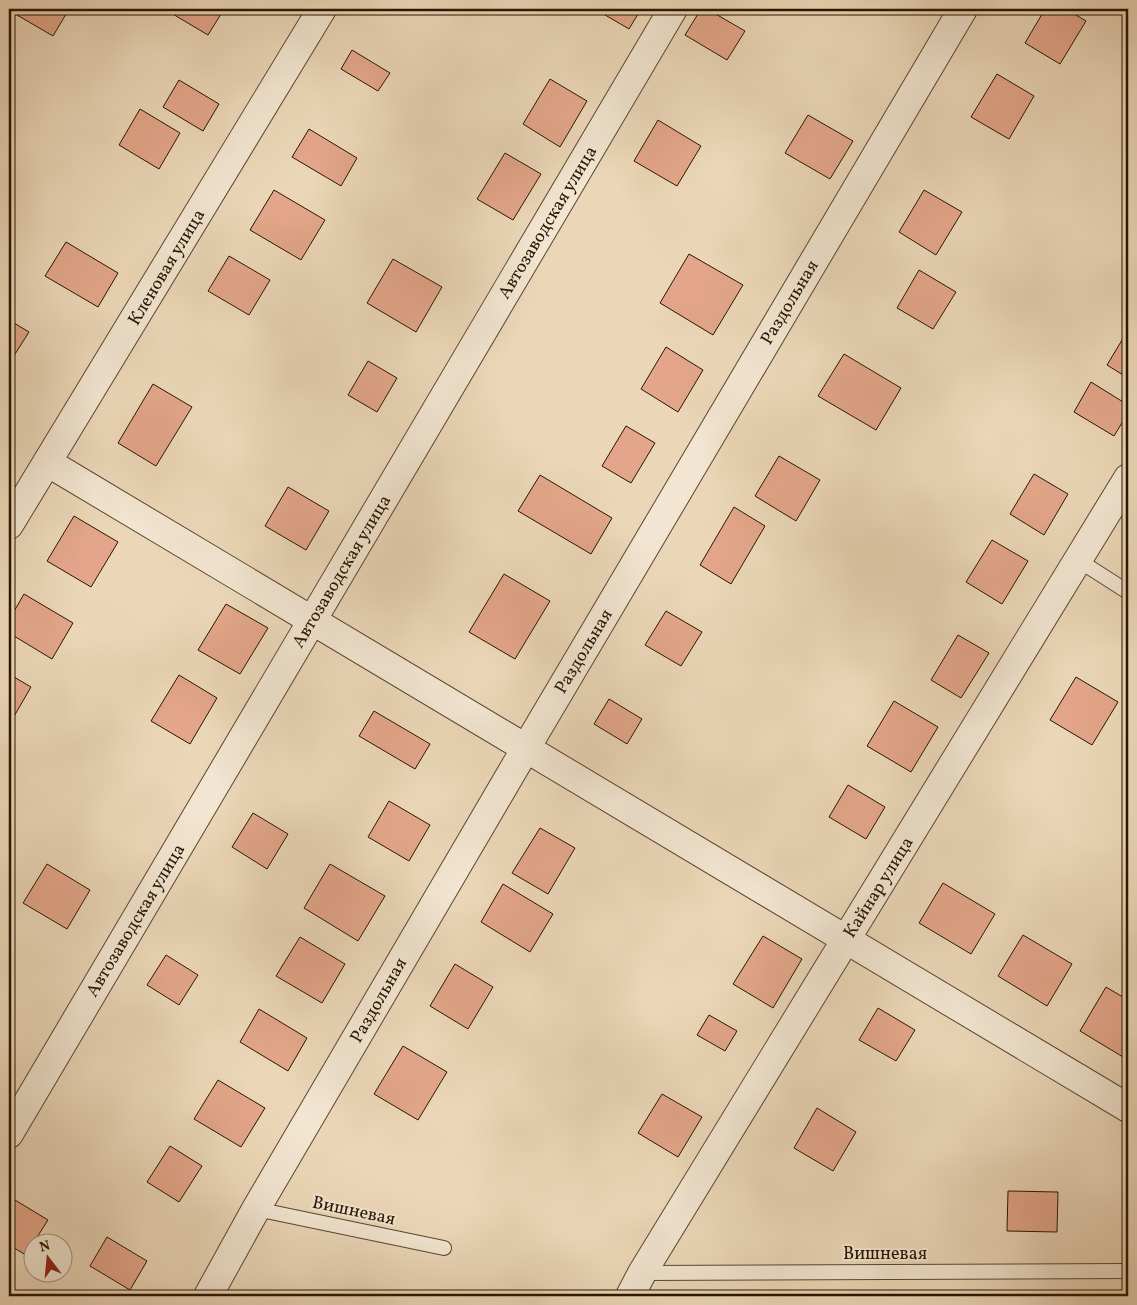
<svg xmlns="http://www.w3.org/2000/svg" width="1137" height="1305" viewBox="0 0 1137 1305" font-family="Vollkorn,serif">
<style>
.building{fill:#e3a68a;stroke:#291501}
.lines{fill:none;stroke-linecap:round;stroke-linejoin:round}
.lane-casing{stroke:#5a462f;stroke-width:16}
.street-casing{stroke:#5a462f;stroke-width:30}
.lane{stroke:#f2e5d1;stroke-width:14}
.street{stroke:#f2e5d1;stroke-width:28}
.labels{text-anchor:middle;stroke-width:4;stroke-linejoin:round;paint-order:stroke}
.street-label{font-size:18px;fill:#291501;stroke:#f2e5d1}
</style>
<rect width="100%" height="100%" fill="#ebd7b8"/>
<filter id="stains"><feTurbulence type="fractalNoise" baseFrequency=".004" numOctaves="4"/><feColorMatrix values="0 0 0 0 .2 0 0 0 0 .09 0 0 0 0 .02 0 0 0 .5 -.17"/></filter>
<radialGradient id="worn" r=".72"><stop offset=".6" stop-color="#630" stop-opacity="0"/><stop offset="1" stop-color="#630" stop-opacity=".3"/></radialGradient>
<path class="building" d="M21,9H69L53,36L17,15Z
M167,9H224L208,35L166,10Z
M595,9H641L629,29Z
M701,9H707L745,31L727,60L685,35Z
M1045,9H1066L1086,21L1060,64L1025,43Z
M352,50L390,73L378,91L341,69Z
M997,74L1034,96L1009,139L971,117Z
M550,79L587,101L560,147L523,124Z
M179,80L219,104L203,131L163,107Z
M140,109L180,133L159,169L119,145Z
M808,115L853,141L830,179L785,153Z
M658,120L701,146L677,186L634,161Z
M309,129L357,158L341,186L292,157Z
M505,153L541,174L513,220L477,199Z
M274,190L325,220L301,260L250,230Z
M924,190L962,212L936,255L899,232Z
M66,242L118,273L98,307L45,276Z
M689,254L743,285L713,335L660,303Z
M229,256L270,280L249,315L208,291Z
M393,259L442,287L416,332L367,303Z
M919,270L956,292L933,329L897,308Z
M9,320L29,332L10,362L9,361Z
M1128,330V378L1107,365Z
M666,347L703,370L678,412L641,389Z
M844,354L901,388L876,430L818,396Z
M368,361L397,378L377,412L348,395Z
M1091,382L1128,405V413L1114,436L1074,412Z
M153,384L192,407L156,466L118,443Z
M626,426L655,443L631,483L602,466Z
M779,456L820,480L796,521L755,496Z
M1034,474L1068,494L1044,535L1010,514Z
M540,475L612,518L591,554L518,511Z
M288,487L329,511L306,550L265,526Z
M734,507L765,526L731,584L700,565Z
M74,516L118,542L91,587L47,561Z
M992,540L1028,561L1002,604L966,582Z
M504,574L550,601L515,659L469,632Z
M24,594L73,623L52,659L9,633V620Z
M226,604L268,628L240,674L198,650Z
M666,611L702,632L681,666L645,645Z
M958,635L989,653L961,698L931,680Z
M9,674L31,687L9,725Z
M179,675L217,698L190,744L151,721Z
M1076,677L1118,702L1092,745L1050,720Z
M609,699L642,719L627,744L594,724Z
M894,701L938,727L911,772L867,746Z
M374,711L430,744L415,769L359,736Z
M848,785L885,807L866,839L829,817Z
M389,801L430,825L409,861L368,837Z
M253,813L288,834L267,869L232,847Z
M540,828L575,848L548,894L512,873Z
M47,864L90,890L67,929L23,903Z
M330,864L385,896L358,941L304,908Z
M943,883L995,914L971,954L919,923Z
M503,884L553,914L530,952L481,922Z
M1023,935L1072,964L1047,1006L998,976Z
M763,936L802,959L773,1008L733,984Z
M300,937L345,964L322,1003L276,976Z
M166,955L198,975L179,1005L147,985Z
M455,964L493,987L468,1029L430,1006Z
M1106,987L1128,1000V1048L1123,1057L1080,1031Z
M878,1008L915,1030L896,1061L859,1040Z
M259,1009L307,1038L288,1071L240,1042Z
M709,1015L737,1031L725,1051L697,1035Z
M403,1046L447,1072L418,1120L374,1094Z
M218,1080L265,1108L241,1147L194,1119Z
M662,1094L702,1117L678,1157L638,1133Z
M817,1108L856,1132L833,1171L794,1148Z
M170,1146L202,1166L179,1202L147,1182Z
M1008,1191L1058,1192L1057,1232L1007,1231Z
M15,1200L48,1220L34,1242H32V1245L26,1255L9,1245V1210Z
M107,1237L147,1261L130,1290L90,1266Z"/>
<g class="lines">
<g class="lane-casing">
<path id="lane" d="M1078,560L1128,592
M256,1209L444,1248
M642,1273L1128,1271"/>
</g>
<g class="street-casing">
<path id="street" d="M47,462L1128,1108
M9,525L322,9
M9,1134L673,9
M208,1296L256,1209L526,748L963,9
M630,1296L642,1273L1128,478"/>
</g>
<use href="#lane" class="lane"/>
<use href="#street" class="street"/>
</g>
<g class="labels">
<g class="street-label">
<text transform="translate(547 222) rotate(-59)" y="6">Автозаводская улица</text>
<text transform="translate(166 267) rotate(-59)" y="6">Кленовая улица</text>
<text transform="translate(789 302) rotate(-59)" y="6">Раздольная</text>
<text transform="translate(341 571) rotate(-59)" y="6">Автозаводская улица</text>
<text transform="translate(583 651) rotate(-59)" y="6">Раздольная</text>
<text transform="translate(878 887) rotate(-58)" y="6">Кайнар улица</text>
<text transform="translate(135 920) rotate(-59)" y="6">Автозаводская улица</text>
<text transform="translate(378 1000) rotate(-60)" y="6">Раздольная</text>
<text transform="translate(354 1210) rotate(12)" y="6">Вишневая</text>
<text x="885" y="1259">Вишневая</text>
</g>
</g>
<rect width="1137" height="1305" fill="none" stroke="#ebd7b8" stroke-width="30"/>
<rect x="10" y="10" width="1117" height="1285" fill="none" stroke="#291501" stroke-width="2.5"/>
<rect x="15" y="15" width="1107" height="1275" fill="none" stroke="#291501"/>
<g transform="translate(48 1258) rotate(344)"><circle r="24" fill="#f2e5d1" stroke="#a2927e"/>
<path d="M0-4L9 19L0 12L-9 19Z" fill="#8f2418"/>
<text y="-8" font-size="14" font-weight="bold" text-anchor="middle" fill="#291501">N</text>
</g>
<rect width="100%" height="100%" filter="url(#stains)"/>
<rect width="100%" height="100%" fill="url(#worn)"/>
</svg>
